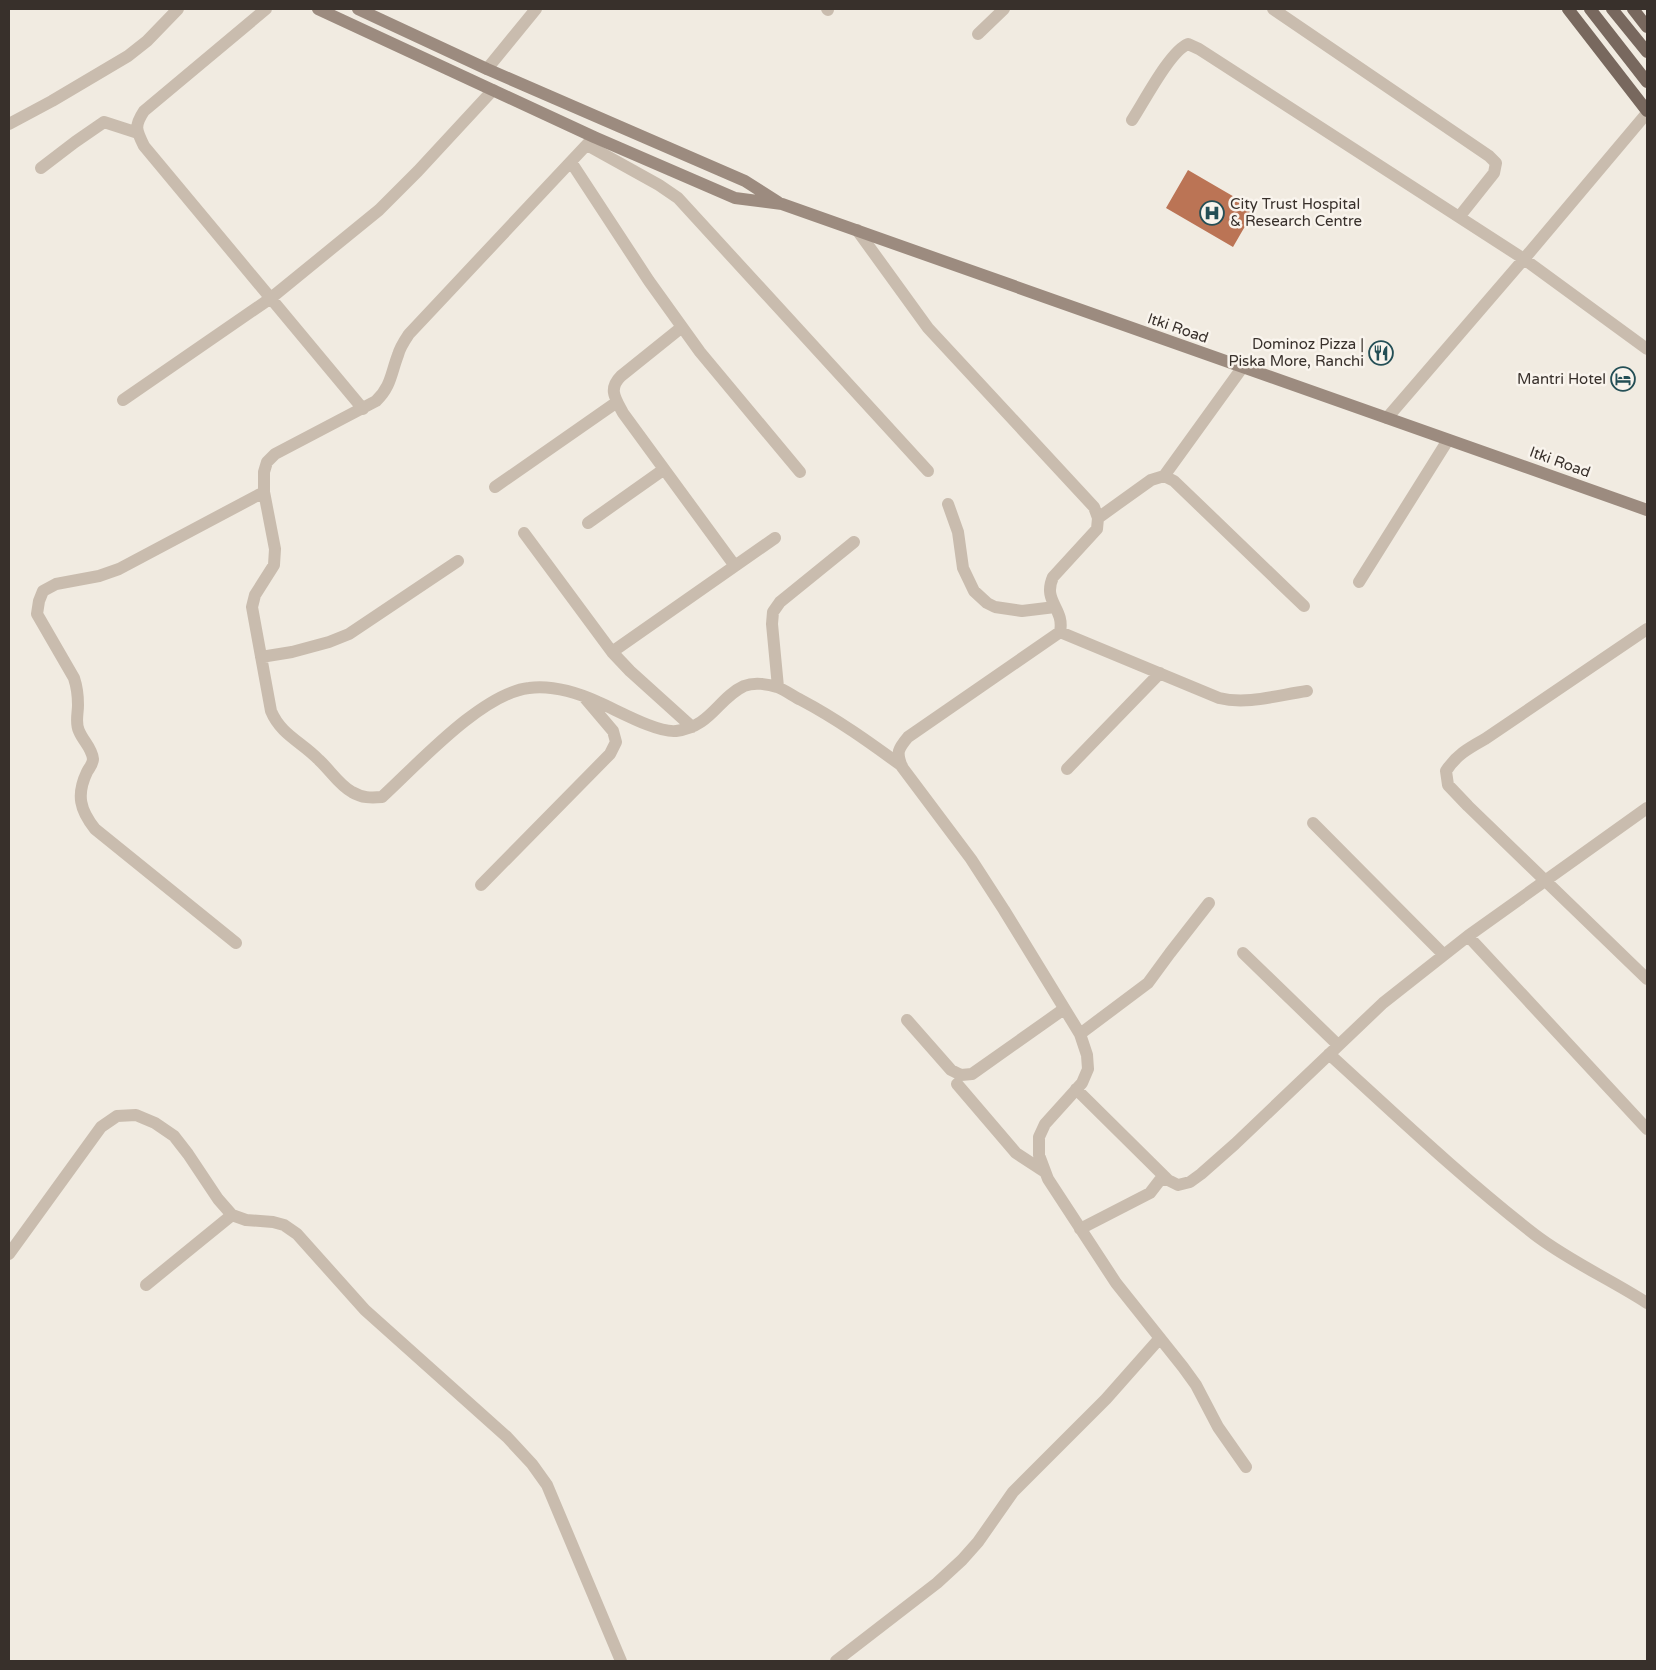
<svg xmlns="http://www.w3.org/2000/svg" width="1656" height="1670" viewBox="0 0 1656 1670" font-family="'Varela Round',sans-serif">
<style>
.building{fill:#bb7455}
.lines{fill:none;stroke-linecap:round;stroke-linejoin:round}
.street{stroke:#c9bcae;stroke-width:12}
.secondary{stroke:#9c8b7f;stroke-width:12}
.primary{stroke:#78685e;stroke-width:12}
.labels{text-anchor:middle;stroke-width:5;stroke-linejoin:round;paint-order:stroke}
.poi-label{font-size:15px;fill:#38302b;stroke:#f9f4ed;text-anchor:end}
.street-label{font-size:15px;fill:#38302b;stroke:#f9f4ed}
</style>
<rect width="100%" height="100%" fill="#f1ebe1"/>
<path class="building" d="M1188,170L1255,209L1233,247L1166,208Z
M1378,341L1393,351L1384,364L1369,354Z"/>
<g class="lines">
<path class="street" d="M266,9L144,111C134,126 136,130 144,146L363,409
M827,9L828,10
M1273,9L1489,156L1496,163L1494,173L1459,217
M978,34L1004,9
M487,69L536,9
M1132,120C1144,102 1170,51 1188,44L1199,49L1524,259L1647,349
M9,124L52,101L128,56L147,41L178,9
M594,137L409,334C405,340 400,347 398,355C391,373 391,387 376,401L275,454L267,462L264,472V492L275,549L274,565L255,595L252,607L271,711C281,735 302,742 319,760C330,770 339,785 352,792C362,798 371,798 382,797C417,765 482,693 529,688C552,685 578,693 598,702C617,710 657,733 676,731C711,727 718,698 744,686C754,682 768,684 777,687C785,690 793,696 801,700C837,719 869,742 902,766
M587,145L659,185L678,198L928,471
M571,162L649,281L700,352L800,472
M41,168L75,142L104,122L138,133
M857,230L928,328L1094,507L1098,518L1097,529L1053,577C1042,602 1065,608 1060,632L908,737C898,749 896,752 902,767L971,859L1004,910L1080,1034L1087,1055L1088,1069L1082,1083L1045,1124L1039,1137V1155L1048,1179L1116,1283L1183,1367L1196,1385L1218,1427L1246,1467
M682,327L621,376C608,389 615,398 623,413L735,566
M123,400L271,298L379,210L418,171L493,90
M1387,418L1524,259L1647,113
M1164,476L1242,368
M495,487L617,402
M948,504L958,532L963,568L974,591L987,603L995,607L1022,611L1055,607
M1098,518L1151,480L1164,476L1174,481L1304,606
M588,523L663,470
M524,533L612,652L630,671L692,727
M1359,582L1448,440
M1647,629L1485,739C1469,748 1456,755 1446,771L1448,785L1468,806L1647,979
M1060,632L1219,698C1247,705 1278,695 1307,691
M612,652L775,538
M261,657L292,652L329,642L349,634L458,561
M778,687L772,624L773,612L780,602L854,542
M1067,769L1160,673
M1313,823L1444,955
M481,885L610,754L616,742L613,731L585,698
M1468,936L1647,1129
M236,943L95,829C80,810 76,795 87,772C89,768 93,764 93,759C92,748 83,741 79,731C75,723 78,714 78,705C78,695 77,687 74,678L37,614L39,601L43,591L56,584L99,576L119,569L264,492
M1243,953L1338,1045
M907,1020L951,1070L961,1075L972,1074L1064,1009
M1080,1034L1148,983L1170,953L1209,903
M1329,1054C1396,1115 1462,1178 1534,1234C1569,1261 1610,1279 1647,1303
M957,1084L1016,1153L1045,1172
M1076,1089L1168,1180L1178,1185L1190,1182L1201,1174L1235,1144L1383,1003L1468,936L1647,808
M1080,1229L1150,1193L1160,1180H1168
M9,1254L101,1127L117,1116L136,1115L155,1123L174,1136L188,1154L218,1199L232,1215L246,1220L273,1222L284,1225L297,1234L365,1310L507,1437L532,1464L547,1485L621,1661
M146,1285L232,1215
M836,1661L937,1583L962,1560L978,1542L1013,1492L1106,1399L1160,1338"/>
<path class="secondary" d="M318,9L594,137L735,198L782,204L1647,510
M358,9L487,69L745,181L778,202"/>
<path class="primary" d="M1568,9L1647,111
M1590,9L1647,82
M1612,9L1647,52
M1633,9L1647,27"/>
</g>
<defs>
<g id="hospital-ring" transform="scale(1.25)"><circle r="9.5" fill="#f9f4ed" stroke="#244f56" stroke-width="1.5"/><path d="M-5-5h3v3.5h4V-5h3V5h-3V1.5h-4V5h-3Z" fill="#244f56"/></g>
<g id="restaurant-ring" transform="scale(1.25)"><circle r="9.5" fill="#f9f4ed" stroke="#244f56" stroke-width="1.5"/><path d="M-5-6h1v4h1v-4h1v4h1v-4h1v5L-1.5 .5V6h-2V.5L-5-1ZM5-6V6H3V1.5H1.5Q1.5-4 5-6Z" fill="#244f56"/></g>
<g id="hotel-ring" transform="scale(1.25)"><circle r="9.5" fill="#f9f4ed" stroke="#244f56" stroke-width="1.5"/><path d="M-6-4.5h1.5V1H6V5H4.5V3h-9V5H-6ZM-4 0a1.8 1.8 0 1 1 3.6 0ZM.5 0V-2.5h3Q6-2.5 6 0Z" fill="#244f56"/></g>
</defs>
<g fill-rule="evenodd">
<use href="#hospital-ring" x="1212" y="213"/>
<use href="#restaurant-ring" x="1381" y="353"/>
<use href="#hotel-ring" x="1623" y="379"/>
</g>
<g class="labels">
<g class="poi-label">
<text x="1230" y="209" text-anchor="start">City Trust Hospital<tspan x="1230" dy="17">&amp; Research Centre</tspan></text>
<text x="1364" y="349">Dominoz Pizza |<tspan x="1364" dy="17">Piska More, Ranchi</tspan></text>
<text x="1606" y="384">Mantri Hotel</text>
</g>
<g class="street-label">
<text transform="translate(1178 328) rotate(19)" y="5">Itki Road</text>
<text transform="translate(1560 462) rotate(20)" y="5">Itki Road</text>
</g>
</g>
<rect width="1656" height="1670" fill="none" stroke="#38302b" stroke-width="20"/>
</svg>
